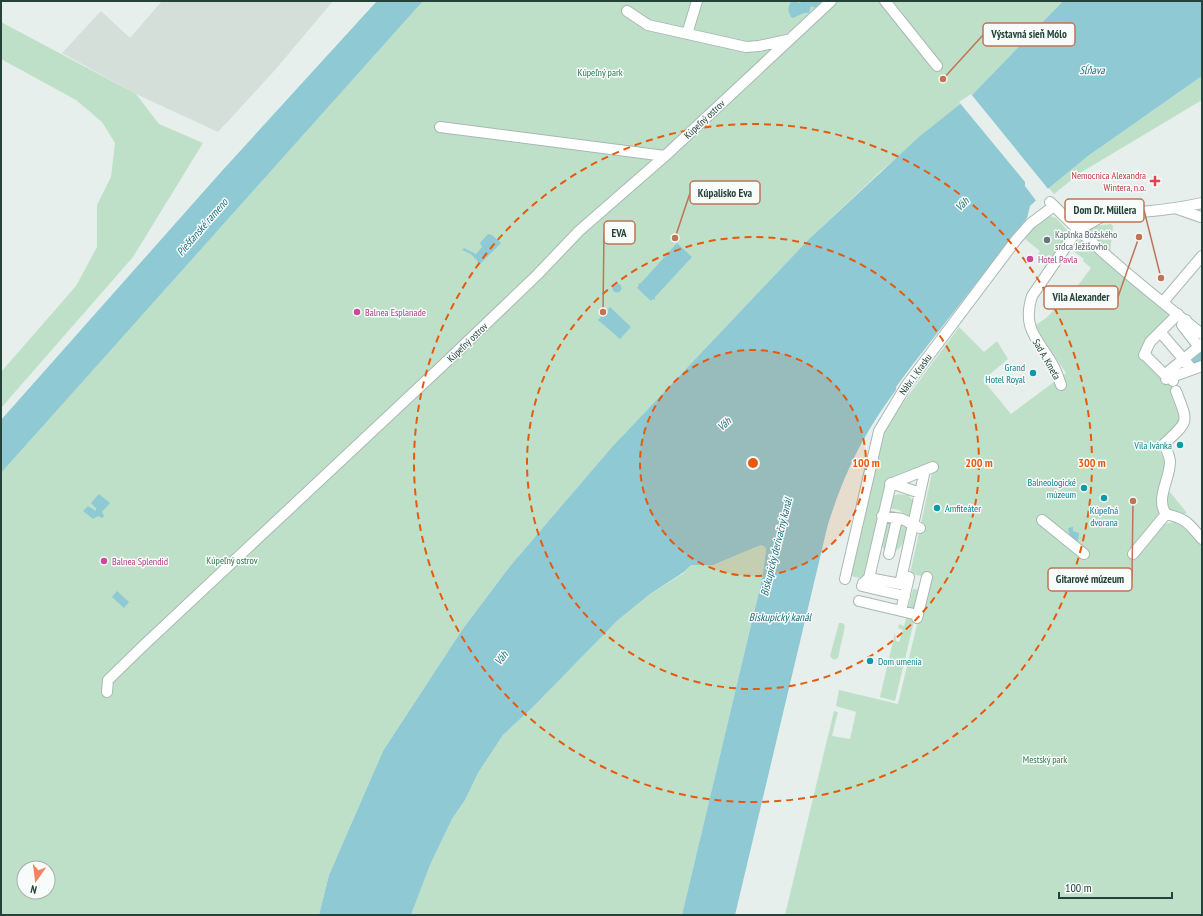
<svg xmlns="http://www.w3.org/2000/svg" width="1203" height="916" viewBox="0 0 1203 916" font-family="'PT Sans Narrow',sans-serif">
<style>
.built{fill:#d4dfda}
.green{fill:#bfe0c8;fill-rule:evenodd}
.water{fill:#8ec9d4}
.pier{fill:#e6efeb}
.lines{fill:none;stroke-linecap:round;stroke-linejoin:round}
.minor-casing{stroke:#a8b8b2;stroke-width:12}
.minor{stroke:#fff;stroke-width:10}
.ring{fill:none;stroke:#e8590c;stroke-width:2;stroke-dasharray:7 5}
.health-dot{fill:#e0444e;stroke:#f7fbf9;stroke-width:1.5}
.worship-dot{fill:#6b7280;stroke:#f7fbf9;stroke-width:1.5}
.hotel-dot{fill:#d1479c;stroke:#f7fbf9;stroke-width:1.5}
.culture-dot{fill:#0f9aa8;stroke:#f7fbf9;stroke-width:1.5}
.labels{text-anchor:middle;stroke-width:3;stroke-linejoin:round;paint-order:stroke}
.park-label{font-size:10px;fill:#2d7a4b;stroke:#f7fbf9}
.street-label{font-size:10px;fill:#24423a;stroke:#f7fbf9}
.health-label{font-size:10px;fill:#be3a42;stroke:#f7fbf9;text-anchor:end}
.worship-label{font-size:10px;fill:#5b616d;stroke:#f7fbf9;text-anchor:start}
.hotel-label{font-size:10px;fill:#b23c85;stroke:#f7fbf9;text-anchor:start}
.culture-label{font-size:10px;fill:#0d838f;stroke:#f7fbf9;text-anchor:end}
.water-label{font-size:11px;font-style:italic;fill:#1c6f80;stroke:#f7fbf9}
.centre{fill:#e8590c;stroke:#f7fbf9;stroke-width:2}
.ring-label{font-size:12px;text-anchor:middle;font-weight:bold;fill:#e8590c;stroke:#f7fbf9;stroke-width:3;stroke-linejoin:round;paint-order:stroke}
.leader{fill:none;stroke:#c07456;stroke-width:1.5}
.callout-dot{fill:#c07456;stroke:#f7fbf9;stroke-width:1.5}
.callout{fill:#f7fbf9;stroke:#c07456;stroke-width:1.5}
.callout-label{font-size:11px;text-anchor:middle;font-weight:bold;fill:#24423a}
</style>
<rect width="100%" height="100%" fill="#e6efeb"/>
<path class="built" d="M162,1H333L275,70L218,132L136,94L62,53L101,11L130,38Z"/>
<path class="green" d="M423,1H1063L973,94L881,171L809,239L612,447L511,565L462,630L383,751L329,875L319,915H1V473ZM24,868H48V892H24Z
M1,22L136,94L159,124L203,143L133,257L1,408V372L76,286L97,247V205L111,177L115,143L102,122L76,100L1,59Z
M1202,76V100L1080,173L1054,194L1049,188L1088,156Z
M1046,215L1056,218L1070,233L1048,262L1038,254L1040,251L1025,239L1041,218Z
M1111,224L1113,226L1110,253L1087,232L1095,226Z
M1080,239L1171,314L1141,347L1145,359L1170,381L1174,392L1171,394C1184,429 1185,422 1157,445L1166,463L1159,491L1158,519L1164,524L1175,522L1184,523L1202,545V915H785L834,711L838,712L832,736L850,739L856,712L836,706L839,690L898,704L925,591L927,577L910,574L933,468L886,485L866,579L845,575L882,431L959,327L984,352L997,341L1008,359L983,380L1011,414L1066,373L1040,335L1036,325L1046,318L1066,298L1070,300L1073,297L1076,299L1081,292L1076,288L1091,268L1083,261L1084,259L1073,251Z
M1170,492L1187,513L1180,515L1168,508L1165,496Z
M898,494L908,495L914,502L911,516H907L899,510L888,508L891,497Z
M893,519L885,551L881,544L886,520Z
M898,523L907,525C906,536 904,547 894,552Z
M761,545L765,547L766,550L762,579L682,915H411L430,865L452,819L465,800L478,773L503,735L532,708L618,620L650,594L684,573L691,565H713Z
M913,589L922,590L917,612L908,610Z
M907,615L915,617L895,701L880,697L895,633L896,641L899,642L903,630L898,628L899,624L904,626Z
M839,623H843L845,626L838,658L834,660L830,656Z"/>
<path class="water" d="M377,1H423L1,473V420L221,172Z
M792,1L800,3L802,1H822L816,8L811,6L809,13H804L793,18L791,17C788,12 787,6 792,1Z
M1063,1H1202V76L1088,156L1049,188L1030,206L1027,218L910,368L896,387V390C863,434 845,472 828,524L735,915H682L762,579L766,550L765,547L761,545L713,565H691L684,572L650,594L618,620L532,708L503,735L478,773L465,800L452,819L430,865L411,915H319L329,875L383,751L462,630L511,565L612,447L809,239L920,136L973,94Z
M488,234L492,235L501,243L480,264L471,254L462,250L464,248L476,254L482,247L480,243Z
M677,243L692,257L655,297V300L653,299L651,301L637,288L639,285L638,284L641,283Z
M612.5 288a4.5 4.5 0 1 1 9 0a4.5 4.5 0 1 1-9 0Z
M610,307L631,327L620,339L598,320Z
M1202,348V362L1191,366L1186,360Z
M99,494L110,503L102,512L104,516L102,518L98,516L93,519L83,511L88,506L96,511V508L91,503Z
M1073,527V531L1079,533L1078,541L1070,537L1068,528Z
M117,591L129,602L124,608L112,597Z"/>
<path class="pier" d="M971,94L1049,190L1037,202L1025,186V182L959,102Z"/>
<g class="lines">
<g class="minor-casing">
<path id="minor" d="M885,1L937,66
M627,11L648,25L746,47L759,46L787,40
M687,34L697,1
M440,127L665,156
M1050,202C1097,250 1149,292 1202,334
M1175,208L1201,217
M1065,217C1111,214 1157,213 1202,203
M1080,226L1087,225L1103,216
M1163,302L1202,256
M1186,320L1182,325L1199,347
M1161,333L1192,369
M1145,353L1147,357L1168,378
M1144,355L1150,342L1178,314
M1166,379L1202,366
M1173,381L1169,371L1202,344
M1061,385C1059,379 1057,373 1054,367C1040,341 1021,330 1032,296L1080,226
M890,484L933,467
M920,493L925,470
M1166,514C1187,519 1188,523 1202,539
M882,516L902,519L920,528
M1042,520L1084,554
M889,554L897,519
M1133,554L1166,514C1155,499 1170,479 1170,462C1170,456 1166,449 1164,444C1190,420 1188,423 1176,391
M845,579L879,431L906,386L1016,240L1030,224L1054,206
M863,583L869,578L891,483L920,493L900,584L869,578
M862,586L905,596
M859,601L918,615
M901,611L909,577
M917,618L927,577
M107,692L108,680L144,645L443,365L537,275L579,231L665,156L831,1"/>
</g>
<use href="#minor" class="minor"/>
</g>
<circle cx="753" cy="463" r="113" fill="#e8590c" fill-opacity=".12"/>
<g class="ring">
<circle cx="753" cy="463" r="113"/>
<circle cx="753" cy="463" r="226"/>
<circle cx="753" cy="463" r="339"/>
</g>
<path class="health-dot" d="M1153 175h4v4h4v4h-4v4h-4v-4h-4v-4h4z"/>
<circle class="worship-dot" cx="1047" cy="240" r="4"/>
<g class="hotel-dot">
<circle cx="1030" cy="259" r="4"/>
<circle cx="357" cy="312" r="4"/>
<circle cx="104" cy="561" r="4"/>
</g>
<g class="culture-dot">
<circle cx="1033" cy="373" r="4"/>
<circle cx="1180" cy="445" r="4"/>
<circle cx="1084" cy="488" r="4"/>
<circle cx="1104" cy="498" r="4"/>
<circle cx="937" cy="508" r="4"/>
<circle cx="870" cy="661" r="4"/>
</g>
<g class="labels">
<g class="park-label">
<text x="600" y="76">Kúpeľný park</text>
<text x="232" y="564">Kúpeľný ostrov</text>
<text x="1045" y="763">Mestský park</text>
</g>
<g class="street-label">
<text transform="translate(704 119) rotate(-43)" y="4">Kúpeľný ostrov</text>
<text transform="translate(467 342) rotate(-44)" y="4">Kúpeľný ostrov</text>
<text transform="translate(1047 359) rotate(60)" y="4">Sad A. Kmeťa</text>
<text transform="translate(915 374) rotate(-54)" y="4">Nábr. I. Krasku</text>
</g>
<g class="health-label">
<text x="1146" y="179">Nemocnica Alexandra<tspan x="1146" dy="12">Wintera, n.o.</tspan></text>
</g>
<g class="worship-label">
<text x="1055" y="238">Kaplnka Božského<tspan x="1055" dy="12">srdca Ježišovho</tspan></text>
</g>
<g class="hotel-label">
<text x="1038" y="263">Hotel Pavla</text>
<text x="365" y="316">Balnea Esplanade</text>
<text x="112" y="565">Balnea Splendid</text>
</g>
<g class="culture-label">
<text x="1025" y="371">Grand<tspan x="1025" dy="12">Hotel Royal</tspan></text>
<text x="1172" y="449">Vila Ivánka</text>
<text x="1076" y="486">Balneologické<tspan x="1076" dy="12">múzeum</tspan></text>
<text x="945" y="512" text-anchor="start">Amfiteáter</text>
<text x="1104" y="514" text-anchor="middle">Kúpeľná<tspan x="1104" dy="12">dvorana</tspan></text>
<text x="878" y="665" text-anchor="start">Dom umenia</text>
</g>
<g class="water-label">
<text x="1092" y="74">Sĺňava</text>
<text transform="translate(962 204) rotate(-44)" y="4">Váh</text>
<text transform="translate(202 227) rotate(-49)" y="4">Piešťanské rameno</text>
<text transform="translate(724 424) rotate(-42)" y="4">Váh</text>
<text transform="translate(776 547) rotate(-76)" y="4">Biskupický derivačný kanál</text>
<text x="780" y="621">Biskupický kanál</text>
<text transform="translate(501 658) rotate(-53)" y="4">Váh</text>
</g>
</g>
<circle cx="753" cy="463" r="6" class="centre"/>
<g class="ring-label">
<text x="866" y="467">100 m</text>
<text x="979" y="467">200 m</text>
<text x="1092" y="467">300 m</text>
</g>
<path class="leader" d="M943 79L983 35M675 238L690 193M1161 278L1144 210M603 312L604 233M1139 237L1118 297M1133 501L1132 579"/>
<g class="callout-dot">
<circle cx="943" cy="79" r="4"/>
<circle cx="675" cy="238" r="4"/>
<circle cx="1161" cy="278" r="4"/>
<circle cx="603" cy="312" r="4"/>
<circle cx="1139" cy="237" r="4"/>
<circle cx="1133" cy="501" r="4"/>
</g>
<g class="callout">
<rect x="983" y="23" width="92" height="23" rx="4"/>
<rect x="690" y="181" width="70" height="23" rx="4"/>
<rect x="1065" y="199" width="79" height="23" rx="4"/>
<rect x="604" y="221" width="31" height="23" rx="4"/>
<rect x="1044" y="286" width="74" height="23" rx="4"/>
<rect x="1048" y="568" width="84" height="23" rx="4"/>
</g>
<g class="callout-label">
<text x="1029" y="38">Výstavná sieň Mólo</text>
<text x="725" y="197">Kúpalisko Eva</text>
<text x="1105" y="214">Dom Dr. Müllera</text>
<text x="619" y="237">EVA</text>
<text x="1081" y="301">Vila Alexander</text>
<text x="1090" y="583">Gitarové múzeum</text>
</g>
<rect width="1203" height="916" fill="none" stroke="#24423a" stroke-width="4"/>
<g transform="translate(36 880) rotate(194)"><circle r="19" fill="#f7fbf9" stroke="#a3b1ad"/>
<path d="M0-3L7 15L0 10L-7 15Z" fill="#f4845f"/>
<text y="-6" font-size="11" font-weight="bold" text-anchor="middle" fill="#24423a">N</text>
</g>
<path d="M1059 892v6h113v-6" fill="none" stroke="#24423a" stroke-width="2"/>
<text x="1065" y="892" font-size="12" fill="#24423a" stroke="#f7fbf9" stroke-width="3" paint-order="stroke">100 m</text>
</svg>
